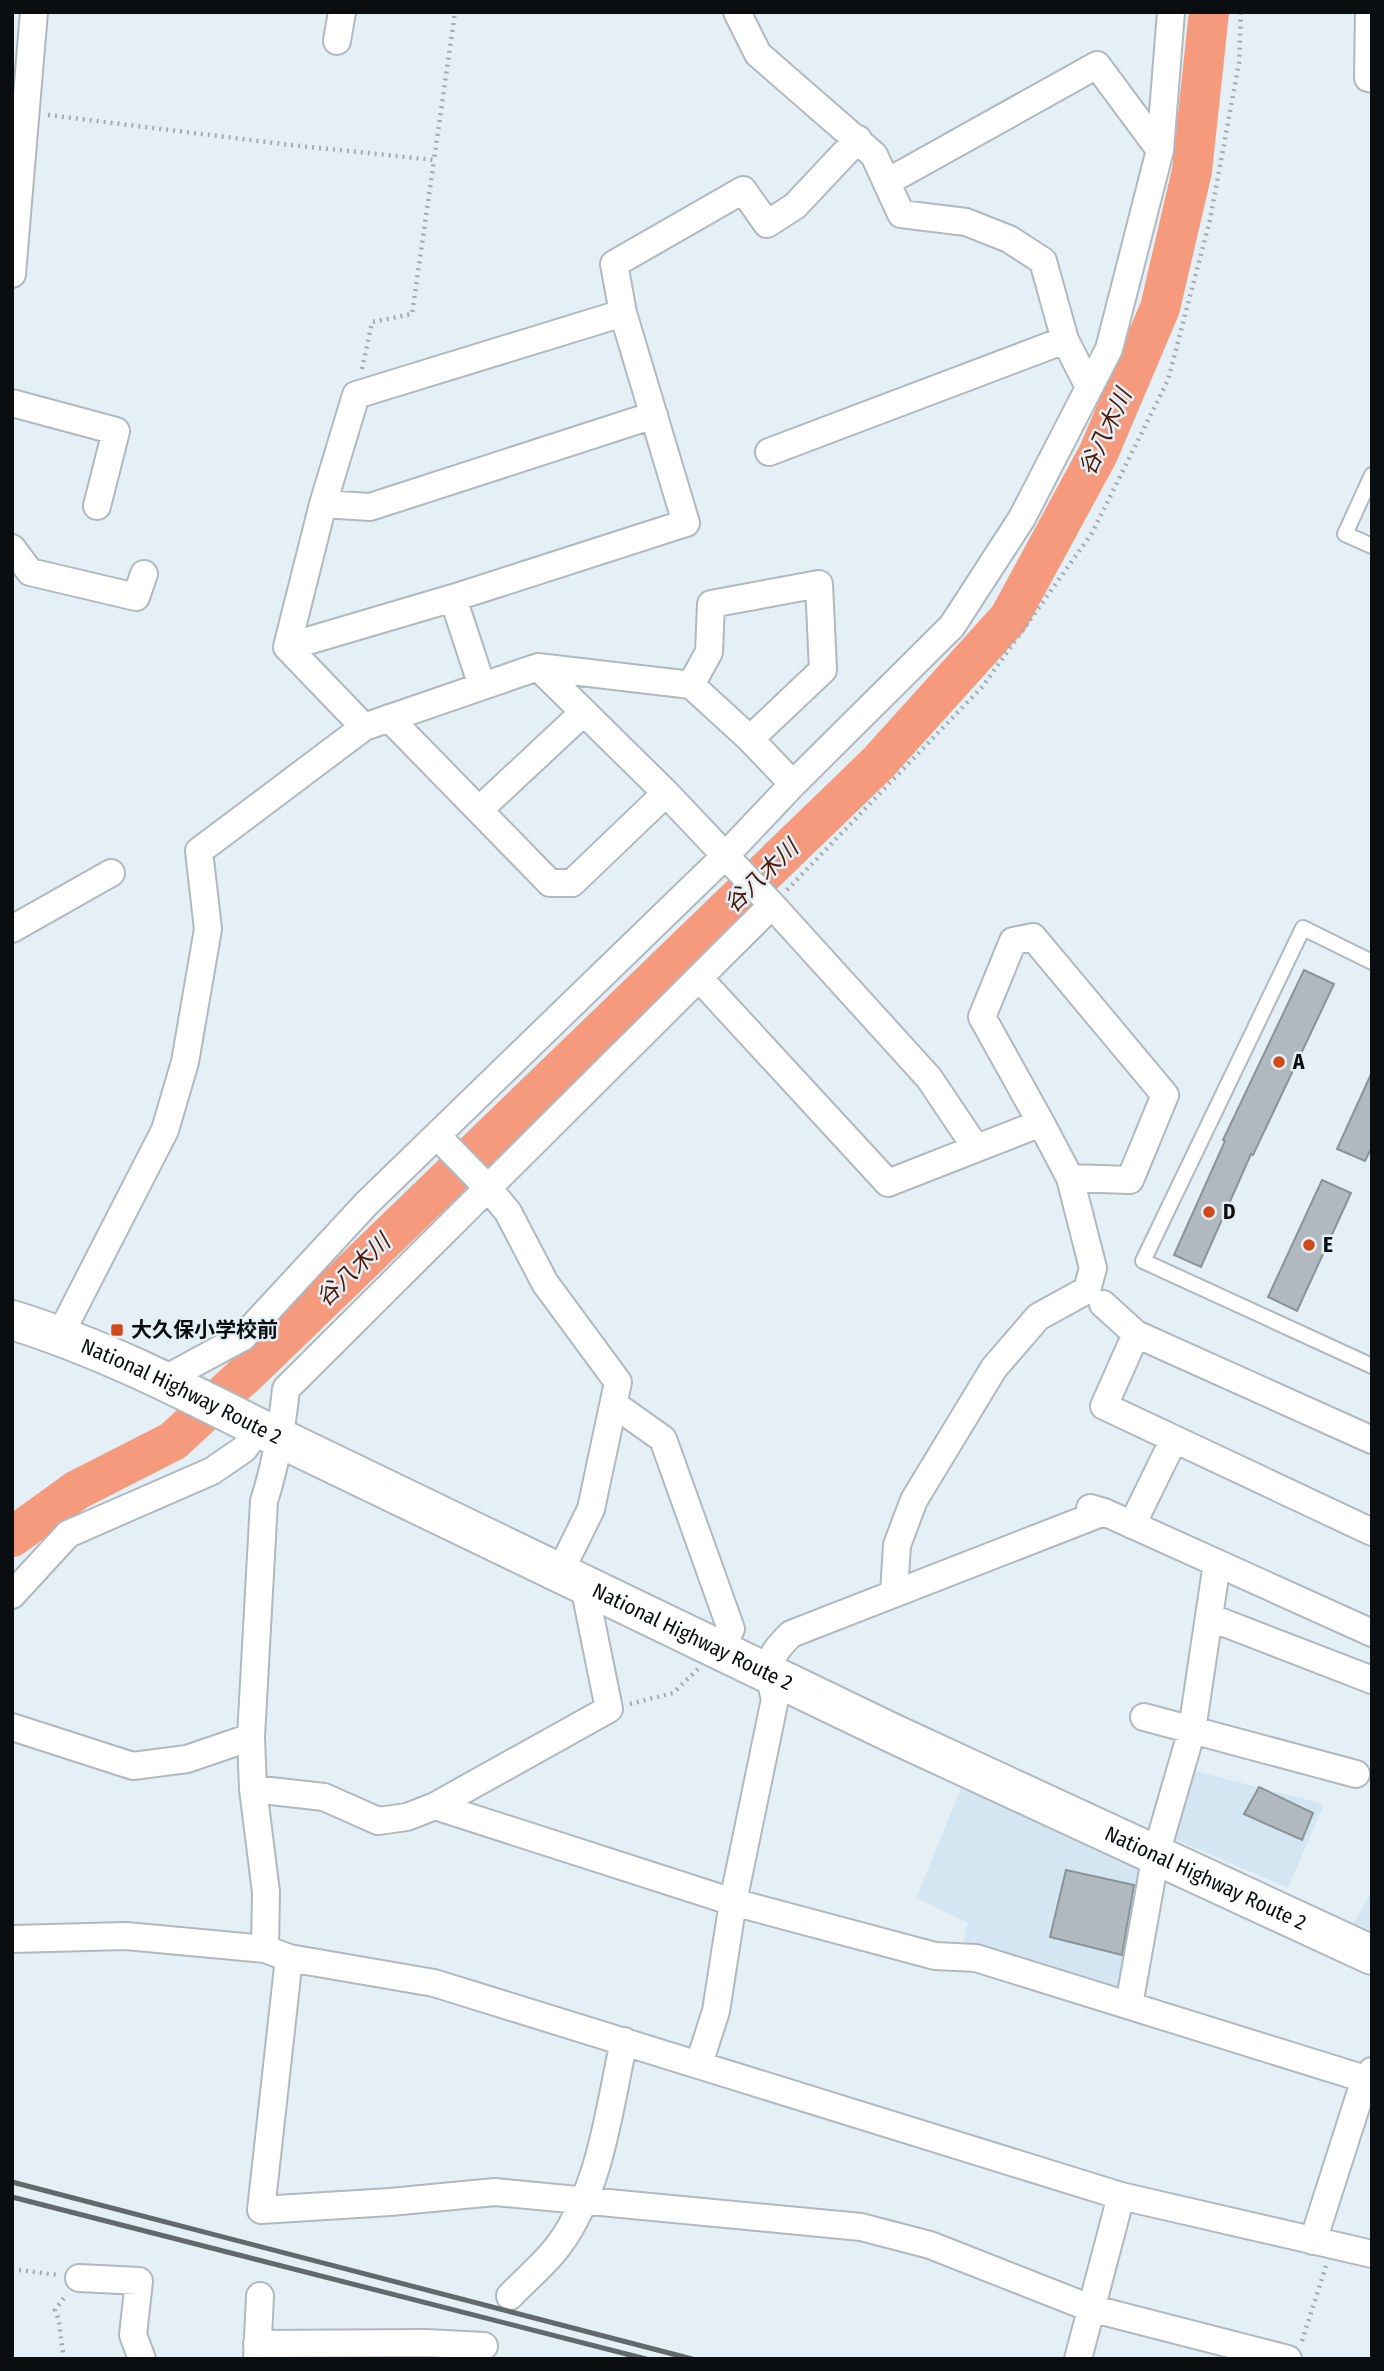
<svg xmlns="http://www.w3.org/2000/svg" width="1384" height="2371" viewBox="0 0 1384 2371" font-family="'Fira Sans Condensed','Noto Sans JP',sans-serif">
<style>
.built{fill:#d4e6f1}
.lines{fill:none;stroke-linecap:round;stroke-linejoin:round}
.river{stroke:#f69a7e;stroke-width:40}
.building{fill:#afb9bf;stroke:#899399;stroke-width:2}
.lane-casing{stroke:#afb9bf;stroke-width:18}
.street-casing{stroke:#afb9bf;stroke-width:30}
.highway-casing{stroke:#afb9bf;stroke-width:42}
.path{stroke:#a2abaf;stroke-width:4.5;stroke-dasharray:2 5;stroke-linecap:butt}
.lane{stroke:#fff;stroke-width:14}
.street{stroke:#fff;stroke-width:26}
.highway{stroke:#fff;stroke-width:38}
.rail{stroke:#62696d;stroke-width:5}
.poi-dot{fill:#d1491b;stroke:#e5f0f6;stroke-width:2.5}
.labels{text-anchor:middle;stroke-width:5;stroke-linejoin:round;paint-order:stroke}
.poi-label{font-size:21px;font-weight:bold;fill:#0a0e10;stroke:#e5f0f6;text-anchor:start}
.street-label{font-size:21px;fill:#0a0e10;stroke:#e5f0f6}
.water-label{font-size:23px;font-style:italic;fill:#501806;stroke:#e5f0f6}
</style>
<rect width="100%" height="100%" fill="#e5f0f6"/>
<path class="built" d="M1191,1770L1324,1804L1288,1888L1174,1839Z
M962,1786L1147,1872L1119,1995L962,1946L968,1923L916,1898Z
M1372,1891V1931L1354,1923Z"/>
<g class="lines">
<path class="river" d="M12,1537L77,1490L173,1441L248,1372L878,763L1009,618L1098,454L1160,308L1192,171L1209,12"/>
</g>
<path class="building" d="M1304,970L1334,984L1253,1155L1251,1154L1201,1267L1174,1255L1225,1141L1223,1140Z
M1372,1072V1147L1365,1161L1337,1149Z
M1322,1180L1351,1193L1297,1311L1268,1297Z
M1259,1787L1313,1813L1302,1840L1244,1814Z
M1066,1870L1134,1885L1122,1955L1050,1937Z"/>
<g class="lines">
<g class="lane-casing">
<path id="lane" d="M1372,475L1345,534L1372,546
M1372,962L1303,928L1143,1261L1372,1366"/>
</g>
<g class="street-casing">
<path id="street" d="M737,12L758,54L874,155L901,214L966,222L1009,239L1043,261L1065,340L1089,387
M1369,12L1368,78L1372,79
M337,41L342,12
M887,182L1097,65L1160,150
M12,274L34,12
M12,403L116,431L97,506
M769,452L1065,340
M323,504L370,507L654,415
M12,548L30,572L136,597L144,574
M287,647L453,598
M538,667L666,793L772,905L929,1078L976,1148
M691,685L709,652L711,604L819,584L823,670L750,739
M482,686L453,598L686,523L623,313
M389,718L550,883H572L666,793
M364,727L287,647L323,504L356,395L623,313L614,264L743,190L767,224L795,206L858,139
M479,810L584,712
M12,929L111,873
M699,978L888,1183L1041,1123L1070,1178L1093,1268L1087,1290L1038,1317L994,1368L914,1500L897,1545L894,1593
M1041,1123L982,1017L1013,941L1033,937L1165,1095L1130,1180L1070,1178
M437,1136L488,1188L508,1212L545,1283L618,1382L591,1509L559,1574
M1103,1304L1136,1334L1372,1440
M1136,1334L1104,1406L1372,1532
M60,1335L165,1130L185,1062L208,929L199,851L364,727L538,667L691,685L750,739L793,784
M165,1379L243,1337L367,1203L725,856L793,784L952,626L1022,518L1109,349L1160,150L1171,12
M615,1405L663,1439L731,1629L719,1649
M1090,1508L1104,1512L1372,1633
M1132,1525L1174,1439
M12,1595L68,1534L212,1471L244,1449L259,1428
M1209,1617L1372,1680
M1144,1717L1356,1774
M12,1727L133,1766L187,1759L251,1737
M253,1789L324,1797L378,1821L407,1817L435,1806L609,1709L584,1586
M435,1806L733,1902L935,1956L976,1958L1365,2079
M12,1939L126,1936L265,1949L289,1958L434,1983L1121,2196L1372,2254
M265,1949L266,1892L253,1789L251,1737L264,1501C276,1464 282,1428 286,1389L772,905
M289,1958L261,2210L390,2202L495,2192L861,2227L930,2245L1090,2308L1288,2359
M1129,2005L1156,1854L1192,1730L1217,1563
M699,2064L716,2011L733,1902L775,1699C766,1665 766,1659 791,1634L1104,1512
M1313,2241L1365,2079L1372,2071
M79,2278L139,2281L133,2335L142,2359
M510,2296C526,2279 545,2264 559,2245C601,2188 609,2109 624,2041
M257,2344L426,2343L484,2346
M257,2359L260,2296
M1078,2359L1121,2196"/>
</g>
<g class="highway-casing">
<g id="highway">
<path id="s1" d="M12,1320C99,1347 178,1387 259,1428L892,1733L1372,1955"/>
</g>
</g>
<path class="path" d="M48,115L291,145L434,160L455,12
M362,369L372,322L412,314L434,160
M787,890L983,686L1092,533L1168,380L1210,220L1239,63L1241,12
M630,1704L673,1693L698,1669
M12,2269L57,2275
M1302,2341L1326,2266
M65,2359C59,2342 62,2324 55,2310L66,2295"/>
<use href="#lane" class="lane"/>
<use href="#street" class="street"/>
<use href="#highway" class="highway"/>
<path class="rail" d="M12,2182L692,2359
M12,2197L646,2359"/>
</g>
<g class="poi-dot">
<circle cx="1279" cy="1062" r="7"/>
<circle cx="1209" cy="1212" r="7"/>
<circle cx="1309" cy="1245" r="7"/>
<rect x="110" y="1323" width="14" height="14" rx="3.5"/>
</g>
<g class="labels">
<g class="poi-label">
<text x="1293" y="1069">A</text>
<text x="1223" y="1219">D</text>
<text x="1323" y="1252">E</text>
<text x="131" y="1337">大久保小学校前</text>
</g>
<g class="street-label">
<text dy="7" stroke="none"><textPath href="#s1" startOffset="184">National Highway Route 2</textPath></text>
<text dy="7" stroke="none"><textPath href="#s1" startOffset="751">National Highway Route 2</textPath></text>
<text dy="7" stroke="none"><textPath href="#s1" startOffset="1318">National Highway Route 2</textPath></text>
</g>
<g class="water-label">
<text transform="translate(1105 432) rotate(-65)" y="8">谷八木川</text>
<text transform="translate(761 876) rotate(-44)" y="8">谷八木川</text>
<text transform="translate(353 1270) rotate(-44)" y="8">谷八木川</text>
</g>
</g>
<rect width="1384" height="2371" fill="none" stroke="#0a0e10" stroke-width="28"/>
</svg>
